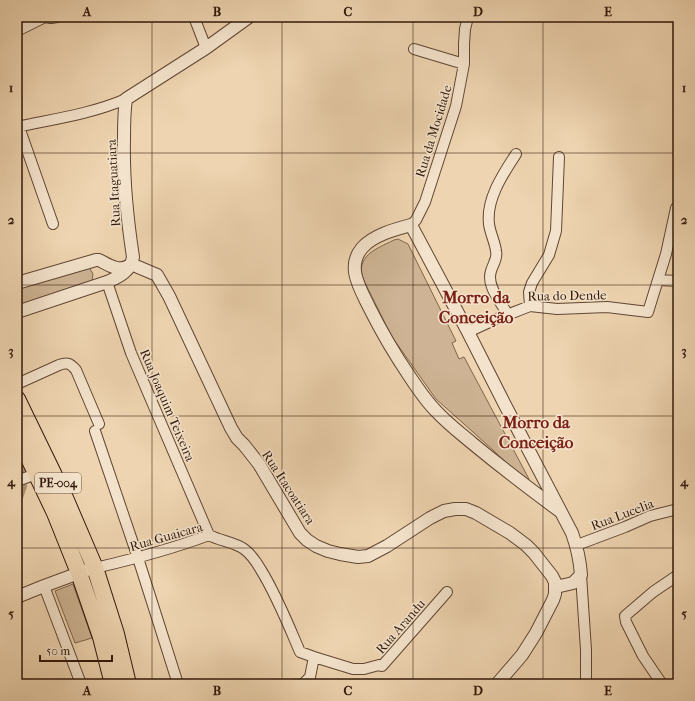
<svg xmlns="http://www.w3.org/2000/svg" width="695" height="701" viewBox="0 0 695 701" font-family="'IM FELL French Canon',serif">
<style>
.green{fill:#ceb494;stroke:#7f664e}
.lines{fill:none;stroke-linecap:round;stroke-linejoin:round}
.canal{stroke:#ad9477;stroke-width:10}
.minor-casing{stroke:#604633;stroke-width:12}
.tertiary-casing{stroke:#604633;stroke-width:14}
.primary-casing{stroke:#301709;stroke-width:18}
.minor{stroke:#f4e3cc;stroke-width:10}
.tertiary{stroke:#f4e3cc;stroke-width:12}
.primary{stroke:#eed4b0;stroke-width:16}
.grid{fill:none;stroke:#301709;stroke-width:1;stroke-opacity:0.55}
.labels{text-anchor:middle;stroke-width:3;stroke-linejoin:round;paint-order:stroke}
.shield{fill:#f4e3cc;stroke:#6b5444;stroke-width:1}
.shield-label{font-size:12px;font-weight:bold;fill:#301709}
.street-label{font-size:13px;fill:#301709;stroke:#f4e3cc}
.district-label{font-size:17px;font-weight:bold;fill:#7a1f14;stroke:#f4e3cc}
.neatline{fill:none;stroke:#301709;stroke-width:1.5}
.grid-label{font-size:13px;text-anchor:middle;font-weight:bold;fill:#301709}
</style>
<rect width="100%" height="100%" fill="#eed4b0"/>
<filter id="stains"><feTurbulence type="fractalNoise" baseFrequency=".005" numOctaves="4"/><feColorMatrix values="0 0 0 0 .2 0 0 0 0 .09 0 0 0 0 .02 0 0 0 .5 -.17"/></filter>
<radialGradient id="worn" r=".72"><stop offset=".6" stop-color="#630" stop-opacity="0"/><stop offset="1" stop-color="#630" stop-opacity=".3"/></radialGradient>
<path class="green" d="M398,239L408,244L456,341L452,343L459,359L464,357L529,479L528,481L524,480L492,449L436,399L392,337L364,281C354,256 376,249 394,240Z
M89,267L93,274L92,281L17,307V287Z
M73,584L92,638L75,643L55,591Z"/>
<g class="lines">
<path class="canal" d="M17,460L21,468
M17,500L22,486"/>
<g class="minor-casing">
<path id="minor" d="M194,17L206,48
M17,31L45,17L51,18L57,17
M414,49L464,64
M17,127C54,119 91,114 126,99
M19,127L53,224
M411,225L416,220L425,202L456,106L464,64V44L465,29L468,17
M659,280L678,281
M107,282L131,353L209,535
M530,306L529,292L532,283L549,255L556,231L559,157
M508,315C501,302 486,286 491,271C493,264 498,258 496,251C495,242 490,233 489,224C486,199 503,174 516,154
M468,332L494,320L530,306L557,309L607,307L648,312L666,254L676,208H678
M17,384L59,365C67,362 70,363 76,370L99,424
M95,431L138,558L178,684
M17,481L36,474
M577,545L625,527L650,516L678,509
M95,568C134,559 172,549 209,535C220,541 234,542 244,549C251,554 257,563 261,570C277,596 288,624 300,652L314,657L353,669H364L379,665L382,666L447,592
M581,575L586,650V684
M44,586L81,684
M303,684L310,677L314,657
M662,684L643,656L626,622L625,616L653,592L678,575"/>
</g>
<g class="tertiary-casing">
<path id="tertiary" d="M131,264L157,275L169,296L231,428L237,438L244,445L259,464L300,533L307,540L316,546L328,551L340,554L358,557L368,556L387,546L430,518L444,511L455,509H466L476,513L510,533L526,545L534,553L552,576L555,582V594L553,600L536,633L522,655L497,684
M17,283L96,260H99C109,265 119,273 130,265
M17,312L107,282C119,277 131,271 133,257C127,218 123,178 124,138C124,125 124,112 126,99L206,48L249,17
M556,587L573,583L581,575C580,560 577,547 572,533L504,403L468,332L411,225C396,229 373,235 362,248C346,267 360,288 369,307C381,331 395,355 410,377C418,389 426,401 436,411C447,423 460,433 472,443C501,467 531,490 561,512
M17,597L44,586L87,570"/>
</g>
<g class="primary-casing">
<path id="primary" d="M17,399L65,498L95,568L116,634L128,684
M17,433L55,513L79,573L101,637L113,684"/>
</g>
<use href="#minor" class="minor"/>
<use href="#tertiary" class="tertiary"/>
<use href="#primary" class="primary"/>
</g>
<path class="grid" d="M152,17V684M282,17V684M413,17V684M543,17V684M17,153H678M17,285H678M17,416H678M17,548H678"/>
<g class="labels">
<rect class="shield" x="35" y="473" width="46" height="20" rx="3"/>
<g class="shield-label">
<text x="58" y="487">PE-004</text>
</g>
<g class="street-label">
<text transform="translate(433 131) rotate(-73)" y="5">Rua da Mocidade</text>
<text transform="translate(113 183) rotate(-93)" y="5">Rua Itaguatiara</text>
<text transform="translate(567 295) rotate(-1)" y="5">Rua do Dende</text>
<text transform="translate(168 405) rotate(67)" y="5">Rua Joaquim Teixeira</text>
<text transform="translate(289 487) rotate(57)" y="5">Rua Itacoatiara</text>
<text transform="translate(622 514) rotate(-21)" y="5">Rua Lucelia</text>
<text transform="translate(166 536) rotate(-16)" y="5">Rua Guaicara</text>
<text transform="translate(400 626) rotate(-49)" y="5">Rua Arandu</text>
</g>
<g class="district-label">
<text x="476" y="303">Morro da<tspan x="476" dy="20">Conceição</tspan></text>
<text x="536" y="428">Morro da<tspan x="536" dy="20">Conceição</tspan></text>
</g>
</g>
<rect width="695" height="701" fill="none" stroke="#eed4b0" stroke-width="44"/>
<path d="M40 655v6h72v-6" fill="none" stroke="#301709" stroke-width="2"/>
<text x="46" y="655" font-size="12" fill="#301709" stroke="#f4e3cc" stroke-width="3" paint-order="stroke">50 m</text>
<rect x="22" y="22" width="651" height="657" class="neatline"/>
<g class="grid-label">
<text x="87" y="16">A</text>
<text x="217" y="16">B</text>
<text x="348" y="16">C</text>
<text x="478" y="16">D</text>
<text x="608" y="16">E</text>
<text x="11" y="92">1</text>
<text x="684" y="92">1</text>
<text x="11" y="224">2</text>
<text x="684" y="224">2</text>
<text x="11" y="355">3</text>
<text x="684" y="355">3</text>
<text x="11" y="486">4</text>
<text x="684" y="486">4</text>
<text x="11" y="618">5</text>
<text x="684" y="618">5</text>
<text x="87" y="695">A</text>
<text x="217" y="695">B</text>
<text x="348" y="695">C</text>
<text x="478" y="695">D</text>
<text x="608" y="695">E</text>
</g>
<rect width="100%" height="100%" filter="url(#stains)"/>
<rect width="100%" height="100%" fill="url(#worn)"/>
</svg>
